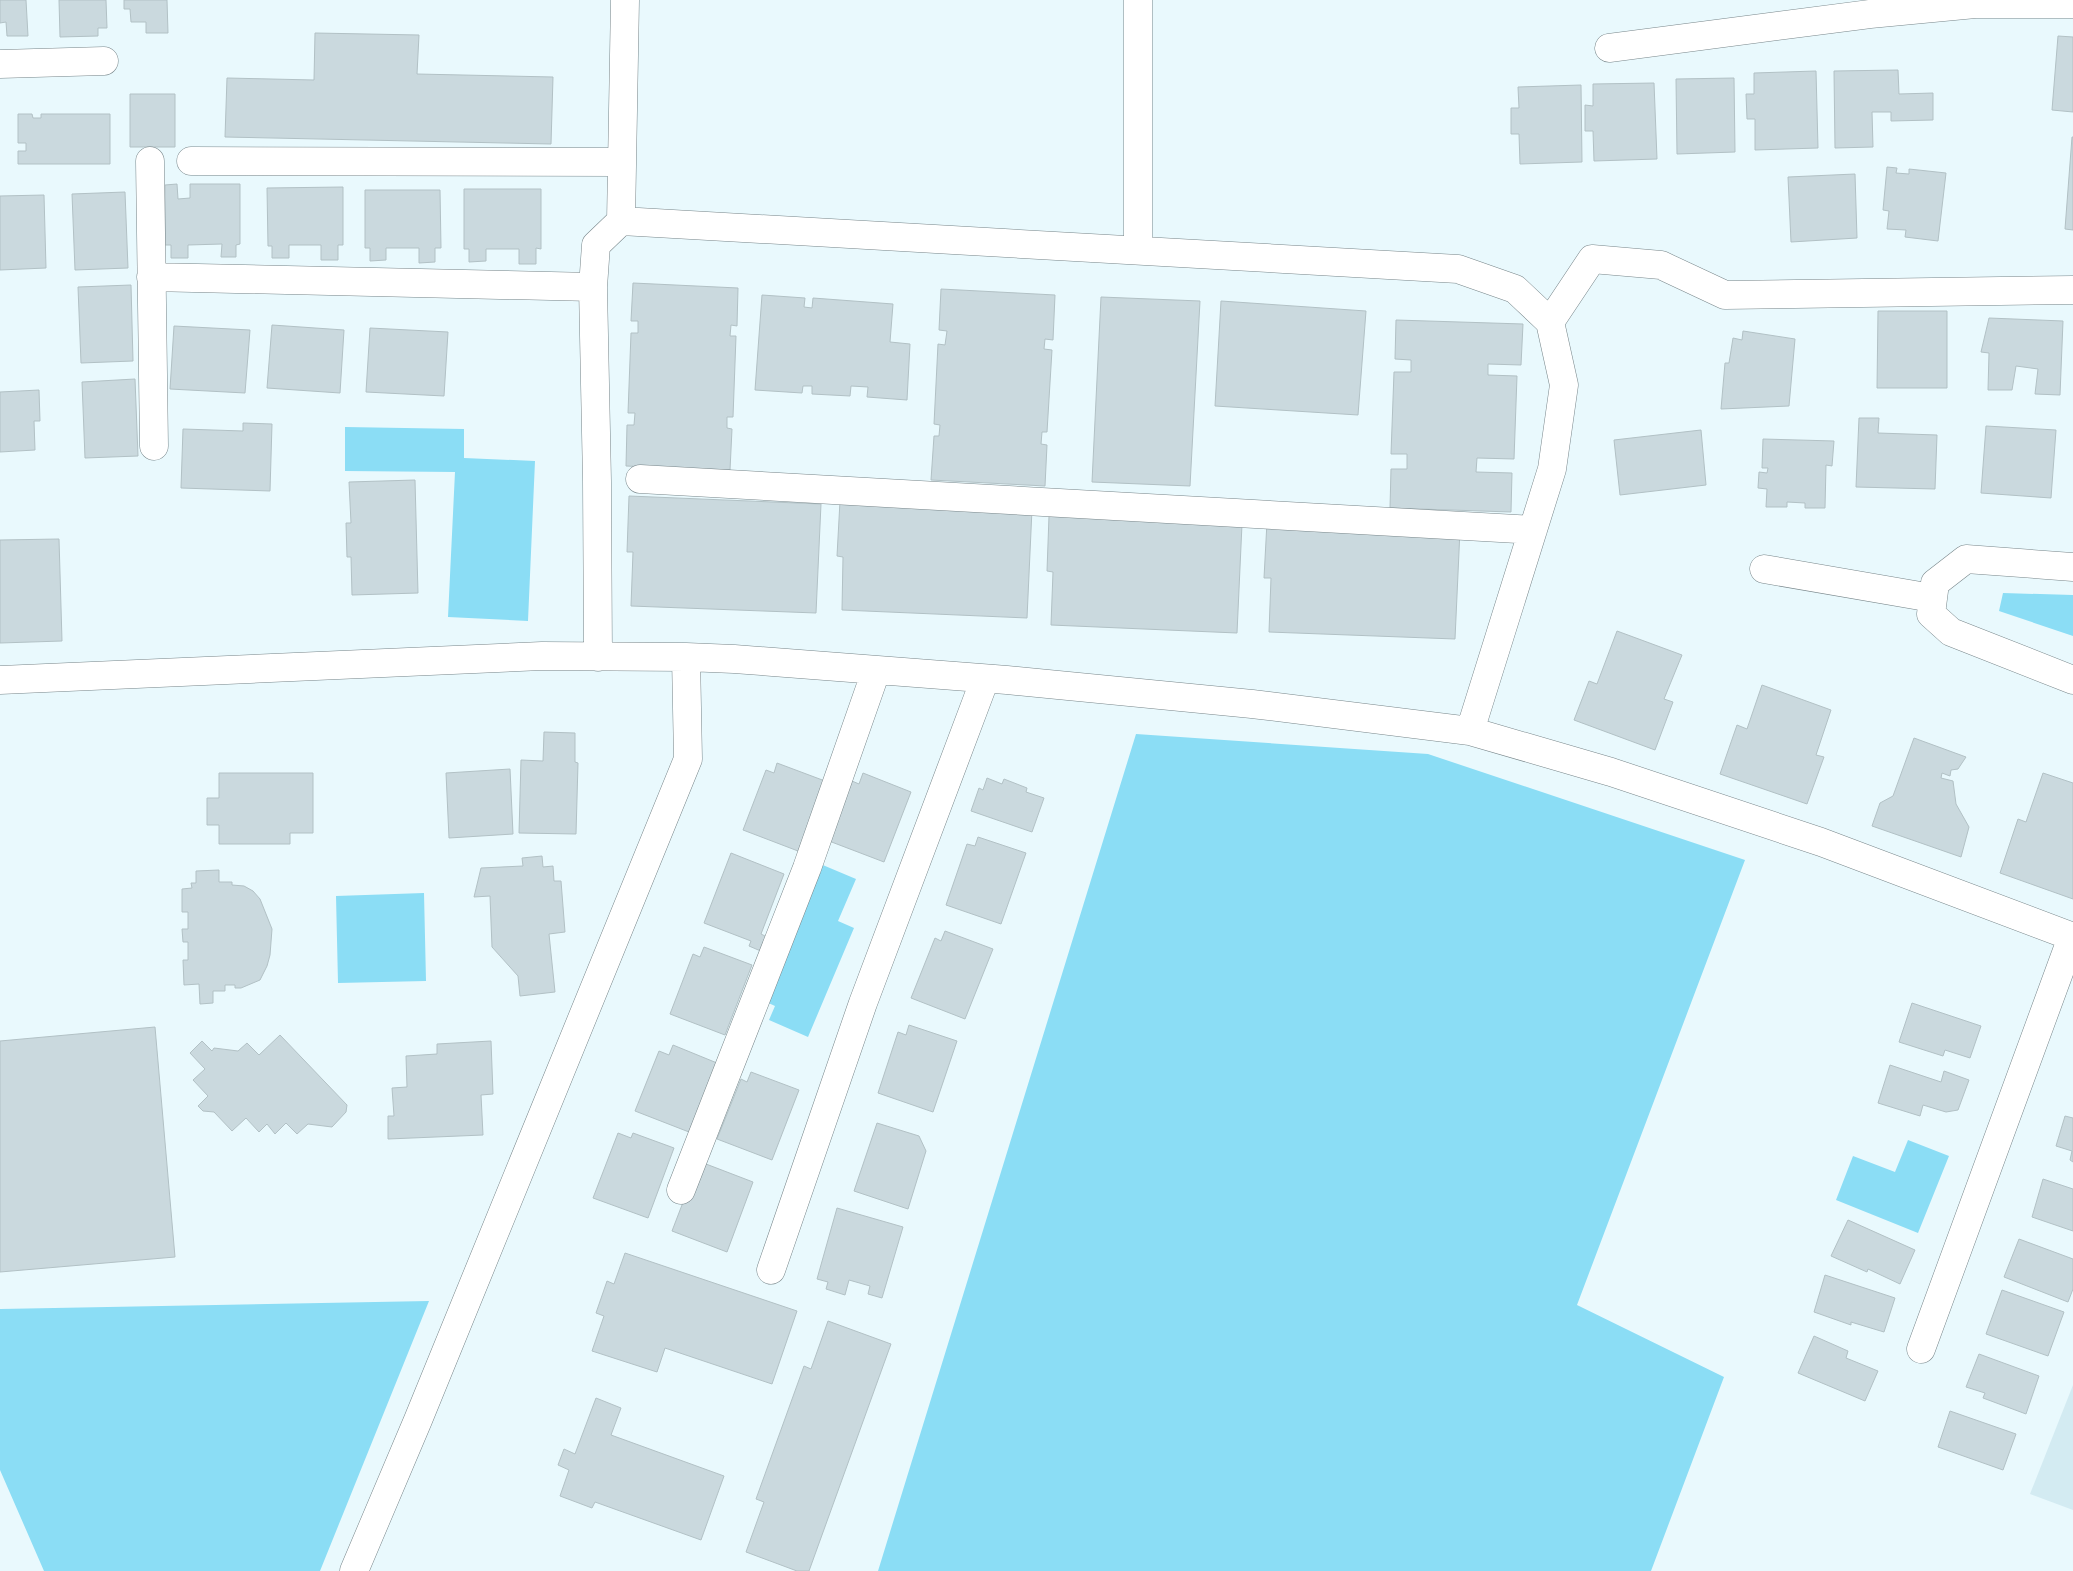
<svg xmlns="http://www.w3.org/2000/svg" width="2073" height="1571" viewBox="0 0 2073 1571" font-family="Poppins,sans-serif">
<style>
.built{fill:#d3ebf2}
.green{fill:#8bddf5}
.building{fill:#cad9de;stroke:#b2c1c5}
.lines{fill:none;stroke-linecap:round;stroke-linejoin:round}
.minor-casing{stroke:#78868a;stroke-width:29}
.minor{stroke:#fff;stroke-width:28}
</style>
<rect width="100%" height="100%" fill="#e9f9fd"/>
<path class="built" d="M2073,1385V1510L2030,1494Z"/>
<path class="green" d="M345,427L464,429V458L535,461L528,621L448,617L455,472L345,471Z
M2003,593L2073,595V636L1999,611Z
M1136,734L1428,754L1745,860L1577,1305L1724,1377L1651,1571H878Z
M818,863L856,879L838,921L854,928L808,1037L769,1020L775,1006L760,999Z
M424,893L426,981L338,983L336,896Z
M1908,1140L1949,1156L1918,1233L1836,1200L1853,1156L1895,1172Z
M429,1301L320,1571H44L0,1470V1309Z"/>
<path class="building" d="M0,0H26L28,36H7L6,22L0,23Z
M59,0H106L107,28H98V36L60,37Z
M124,0H167L168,33H146V22H131L130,9H124Z
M315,33L419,35L417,74L553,77L551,144L225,137L227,78L314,80Z
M2058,36L2073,37V112L2052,110Z
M1898,70L1899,94L1933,93V120L1891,121V112H1872L1873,147L1835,148L1834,71Z
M1816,71L1818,148L1755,150V119H1747L1746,94H1754V73Z
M1734,78L1735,152L1677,154L1676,79Z
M1654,83L1657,159L1594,161L1593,131H1585V105L1593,106V84Z
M1581,85L1582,162L1520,164L1519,134H1511V108H1519L1518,87Z
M130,94H175V147H130Z
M18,114H32L33,118H41V114H110V164H18V151H26V143H18Z
M2072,137H2073V230L2065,229Z
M1887,167L1897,168L1896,173L1909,174V169L1946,173L1938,241L1905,237L1906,230L1887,229L1889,211L1883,210Z
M1855,174L1857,238L1791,242L1788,177Z
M177,184L178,199L190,198V184H240V244L236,245V257H221L222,244L188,245V258H171V245H165V185Z
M343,187V245H338V260H321V245H289V258H272V246H268L267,188Z
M464,189H541V249L536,248V264H519V249H486V261L469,262V249H464Z
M365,190H440L441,248H435V262L419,263V248H386V260L370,261V248H365Z
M125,192L128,268L75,270L72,194Z
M44,195L46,268L0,270V196Z
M633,283L738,288L737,326L731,325L730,336H736L733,417H727V428L732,429L730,470L626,466L627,425H634L635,413H628L631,333H638V321H631Z
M131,285L133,361L81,363L78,287Z
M941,289L1055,295L1053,340L1045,339L1044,349L1052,350L1047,432H1042L1041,444L1047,445L1045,486L931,480L934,436H939L940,425L934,424L938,344L945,345L947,331L939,330Z
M762,295L805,298L804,307L812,308L813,298L893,304L890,342L910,344L907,400L867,397L868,387L851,386L850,396L812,394V386H803L802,393L755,390Z
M1101,297L1200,301L1190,486L1092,482Z
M1221,301L1366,311L1358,415L1215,406Z
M1878,311H1947V388H1877Z
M1989,318L2063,321L2060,395L2035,394L2038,369L2016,366L2012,390H1988L1989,353L1981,352Z
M1396,320L1523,324L1521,365L1488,364V375L1517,376L1514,459L1477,458L1476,472L1512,473L1511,512L1390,508L1391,469H1407V454H1391L1394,372H1411V360L1395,359Z
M272,325L344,330L340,393L267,388Z
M174,326L250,330L245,393L170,389Z
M370,328L448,332L444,396L366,392Z
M1743,331L1795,339L1789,406L1721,409L1725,363H1729L1733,338L1742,340Z
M135,379L138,456L85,458L82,382Z
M39,390L40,421H34L35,450L0,452V392Z
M1859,418H1879L1878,433L1937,435L1935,489L1856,487Z
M243,423L272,424L270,491L181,488L183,429L243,431Z
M1986,426L2056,430L2051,498L1981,493Z
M1701,430L1706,485L1620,495L1614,440Z
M1763,439L1834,441L1832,466L1826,465L1825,508H1805V503L1787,502V507H1766L1767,489L1758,488L1759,472L1767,473L1768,468H1762Z
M415,480L418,593L352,595L351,557H347L346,523H351L349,482Z
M629,496L821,504L816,613L631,606L633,552H627Z
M840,501L1032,509L1027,618L842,610L843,557L837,556Z
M1049,516L1242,524L1237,633L1051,625L1053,572L1047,571Z
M1267,522L1460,530L1455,639L1269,632L1271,578H1264Z
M59,539L62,641L0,643V540Z
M1617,631L1682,655L1664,699L1673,702L1655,750L1574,720L1589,681L1597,684Z
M1762,685L1831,710L1816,755L1824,757L1807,804L1720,774L1737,725L1747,729Z
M544,732L575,733V762L578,763L576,834L519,833L521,760L543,761Z
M1914,738L1966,757L1958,769L1951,770L1950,776L1942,773L1941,778L1953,781L1956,804L1969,827L1961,857L1872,826L1880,803L1893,796Z
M777,763L825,781L798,851L743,830L766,770L774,773Z
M510,769L513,834L449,838L446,773Z
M219,773H313V833H290V844H219V825H207V798H219Z
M863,773L911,792L884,862L829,841L852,781L859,784Z
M2043,773L2073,783V899L2000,873L2018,819L2026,822Z
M987,778L1002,784L1004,779L1027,788L1026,792L1044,798L1032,832L971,811L979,788L983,790Z
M978,837L1026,853L1001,924L946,905L967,844L975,846Z
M731,853L784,874L761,934L769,938L763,952L749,946L751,941L704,923Z
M542,856L543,867L553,866L554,881H561L565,932L549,934L555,992L520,996L518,976L492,947L490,896L474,897L481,868L523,866L522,858Z
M219,870V882H232V885L244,886L253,891L260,899L272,929L270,955L267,966L260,980L241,988H235V985H225V991H213V1003L200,1004L199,984L184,985L183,960H188V942H183L182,929H188V912H182V889L192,888L191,883H196V871Z
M945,931L993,949L965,1019L911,998L935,938L941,941Z
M704,947L752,965L725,1035L670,1014L693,954L700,957Z
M1912,1003L1981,1026L1970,1058L1945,1050L1943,1056L1899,1042Z
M909,1025L957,1041L933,1112L878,1093L898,1032L906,1035Z
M155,1027L175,1257L0,1272V1041Z
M280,1035L347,1105L346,1112L332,1127L308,1124L297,1134L286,1123L275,1134L267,1124L259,1132L246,1118L232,1131L214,1112L203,1111L198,1106L208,1096L193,1080L205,1069L190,1053L202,1041L212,1051L214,1048L238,1051L247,1043L259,1055Z
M491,1041L493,1094L481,1095L483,1135L388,1139V1116H394L392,1088L407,1087L406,1056L437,1054V1044Z
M673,1045L717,1063L689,1132L635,1111L659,1051L669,1055Z
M1890,1065L1941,1082L1944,1071L1969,1080L1958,1110L1946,1112L1923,1105L1920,1116L1878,1103Z
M751,1072L799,1090L772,1160L717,1139L741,1079L747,1082Z
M2065,1116L2073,1118V1162L2070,1160L2072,1151L2056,1146Z
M877,1123L919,1136L926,1151L908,1209L854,1191Z
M618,1133L631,1138L633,1133L674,1148L648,1218L593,1198Z
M706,1164L753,1182L727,1252L672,1231L695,1171L702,1173Z
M2043,1179L2073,1189V1231L2032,1217Z
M837,1208L903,1227L882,1298L868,1294L870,1286L849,1280L845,1295L826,1289L828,1282L817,1279Z
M1848,1220L1915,1250L1900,1284L1868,1269L1867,1272L1831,1256Z
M2019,1239L2073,1259V1289L2068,1302L2004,1277Z
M625,1253L797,1311L772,1384L665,1348L657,1372L592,1351L604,1316L596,1313L607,1281L614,1284Z
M1825,1275L1895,1298L1884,1332L1851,1322V1325L1814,1312Z
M2002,1290L2064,1312L2048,1356L1986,1334Z
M828,1321L891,1344L809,1571H797L746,1552L764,1502L756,1499L804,1366L811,1369Z
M1814,1336L1848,1351L1846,1358L1878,1371L1865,1401L1798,1373Z
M1979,1354L2039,1376L2026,1414L1983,1398L1985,1393L1966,1387Z
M596,1398L621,1408L611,1435L724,1476L701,1540L595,1502L592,1508L560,1496L569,1470L558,1465L564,1449L575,1454Z
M1950,1411L2016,1434L2003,1470L1938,1447Z"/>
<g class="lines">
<g class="minor-casing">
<path id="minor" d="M1138,0V250
M1609,48L1870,14L1975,4H2073
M0,64L104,61
M150,161L154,446
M191,161L622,162
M621,221L625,0
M151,277L593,287
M640,479L1533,530
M2073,567L1966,559L1935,583L1931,614L1951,632L2073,680
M1764,569L1932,598
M598,657L597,481L593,287L596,245L621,221L1458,269L1515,289L1550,322
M0,680L542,656L686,657L734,659L1007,680L1252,704L1470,731L1611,772L1821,842L2073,937
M1470,731L1552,469L1564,385L1550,322L1592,259L1661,265L1725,295L2073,290
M681,1190L807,868L876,671
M771,1270L863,1003L985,679
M1921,1349L2072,937
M354,1571L418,1420L688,759L686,657"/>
</g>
<use href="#minor" class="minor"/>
</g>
</svg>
